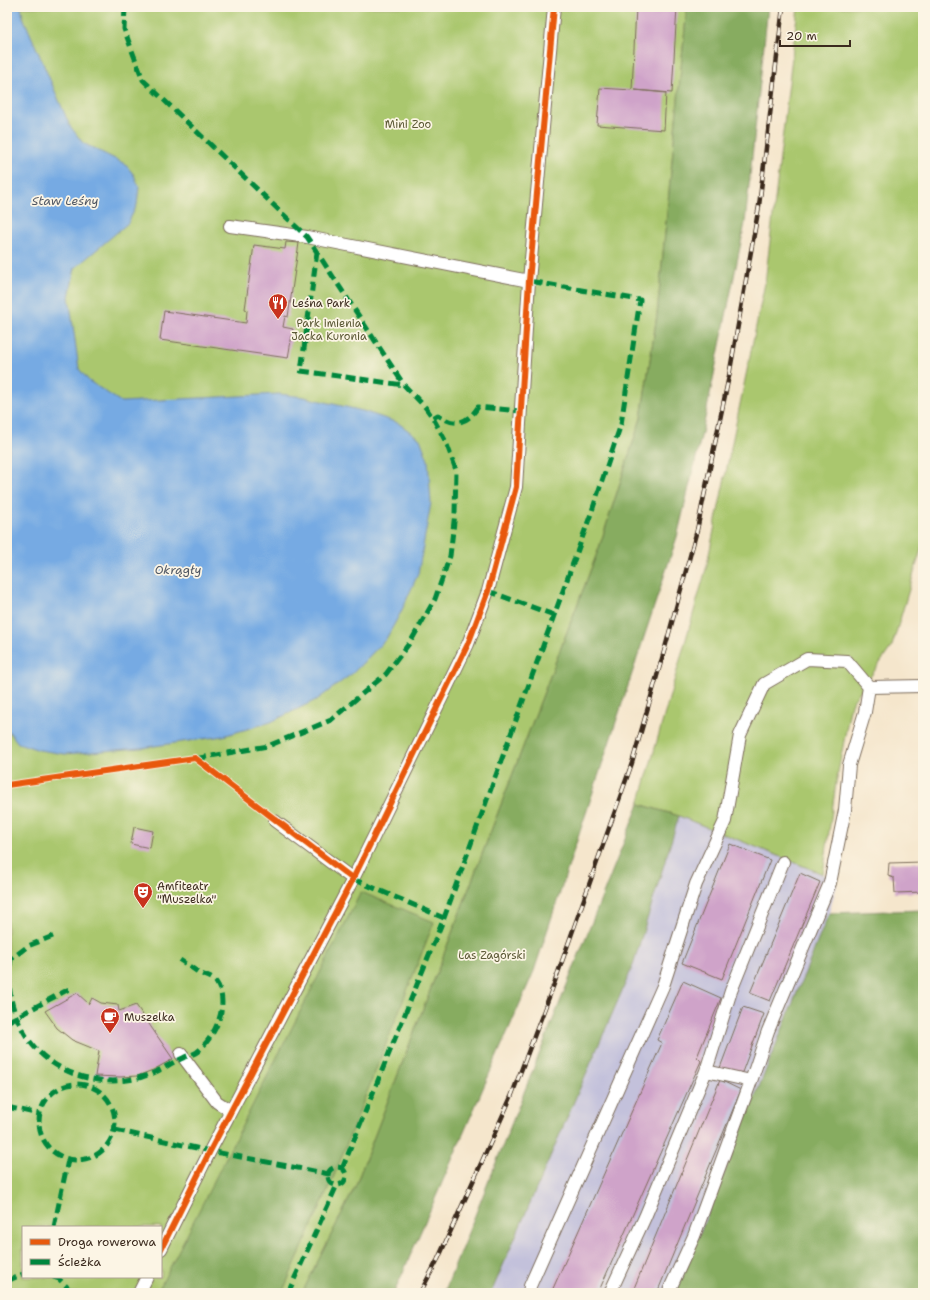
<svg xmlns="http://www.w3.org/2000/svg" width="930" height="1300" viewBox="0 0 930 1300" font-family="'Shantell Sans',sans-serif">
<style>
.industrial{fill:#c3c1db}
.green{fill:#aac76e;stroke:#727846;fill-rule:evenodd}
.forest{fill:#87ac61;stroke:#616b40}
.water{fill:#76aae3;stroke:#586a80}
.building{fill:#cfa3c9}
.lines{fill:none;stroke-linecap:round;stroke-linejoin:round}
.lane-casing{stroke:#7c6c5b;stroke-width:14}
.lane{stroke:#fff;stroke-width:12}
.rail-casing{stroke:#3b2a1e;stroke-width:4.5}
.rail{stroke:#fcf5e5;stroke-width:3;stroke-dasharray:9;stroke-linecap:butt}
.quiet{stroke:#00873e;stroke-width:5;stroke-dasharray:10 5;stroke-linecap:butt}
.cycleway-casing{stroke:#fcf5e5;stroke-width:8}
.cycleway{stroke:#e8590c;stroke-width:6}
.labels{text-anchor:middle;stroke-width:3.5;stroke-linejoin:round;paint-order:stroke}
.park-label{font-size:11px;fill:#5c5936;stroke:#fcf5e5}
.poi-label{font-size:11px;fill:#3b2a1e;stroke:#fcf5e5;text-anchor:start}
.water-label{font-size:12px;font-style:italic;fill:#505763;stroke:#fcf5e5}
</style>
<rect width="100%" height="100%" fill="#fcf5e5"/>
<filter id="ink" filterUnits="userSpaceOnUse"><feTurbulence type="fractalNoise" baseFrequency=".025" numOctaves="2"/><feDisplacementMap in="SourceGraphic" scale="8" xChannelSelector="R" yChannelSelector="G"/><feConvolveMatrix kernelMatrix="1 2 1 2 8 2 1 2 1" color-interpolation-filters="sRGB"/></filter>
<filter id="wash" filterUnits="userSpaceOnUse"><feTurbulence type="fractalNoise" baseFrequency=".012" numOctaves="4" result="noise"/><feDisplacementMap in="SourceGraphic" scale="16" xChannelSelector="R" yChannelSelector="G"/><feGaussianBlur stdDeviation="0.9" result="paint"/><feColorMatrix in="noise" values="0 0 0 0 0 0 0 0 0 0 0 0 0 0 0 0 0 1.4 0 .05"/><feComposite in="paint" operator="in"/></filter>
<g filter="url(#wash)">
<rect width="100%" height="100%" fill="#f5e6cc"/>
<path class="industrial" d="M679,816L823,874L837,884L829,913L676,1293H491L632,968Z"/>
<path class="green" d="M7,7H687L657,315L641,418L599,548L355,1187L303,1293H7ZM23,1227H161V1277H23Z
M798,7H923V543L892,646L851,704L836,783L823,874L679,816L639,804L706,569L765,283Z"/>
<path class="forest" d="M687,7H768L745,223L702,433L677,537L534,971L394,1293H302L355,1187L599,548L641,418L657,315Z
M639,804L679,816L632,968L491,1293H444Z
M361,892L434,922L334,1176L282,1293H157Z
M923,910V1293H676L829,913Z"/>
<path class="water" d="M7,7H21L23,17L70,126L83,143L125,164L134,175L139,187L137,205L128,223L75,268L69,297L79,369L89,381L121,402L279,394L304,397L363,411L398,423L420,439L428,460L431,503L418,574L401,612L386,639L353,673L318,699L271,722L223,736L141,748L65,754L39,750L18,743L7,729V463L11,437L7,401Z"/>
<g id="blocks">
<path class="building" d="M636,7H677L672,93L635,90L666,93L664,130L597,125L600,88L632,90Z
M286,242L299,243L288,317L285,316L283,327L293,329L288,358L160,340L164,311L246,323L247,310L245,309L254,245L285,249Z
M134,827L153,831L150,848L131,844Z
M730,844L770,860L722,979L682,963Z
M923,862V892L895,893L894,878L888,876L889,863Z
M800,873L820,882L770,1001L750,993Z
M683,981L721,998L697,1057L701,1061L598,1293H551L662,1043L657,1040Z
M77,993L89,1004L92,998L101,1003L118,1005L119,1011L136,1005L173,1059L153,1070L137,1076L120,1077L95,1076L99,1051L72,1040L57,1028L45,1011Z
M743,1007L764,1014L741,1075L720,1068Z
M720,1080L741,1090L657,1293H632Z"/>
</g>
</g>
<g filter="url(#ink)">
<use href="#blocks" fill-opacity="0" stroke="#7c6c5b" stroke-width="1"/>
<g class="lines">
<g class="lane-casing">
<path id="lane" d="M230,226L307,237L529,281
M869,687L923,686
M275,821L353,879
M181,1054L217,1102L231,1111
M706,1071L731,991L783,862
M161,1249L210,1151L353,879L468,644L488,591L516,487L529,281L554,7
M139,1293L147,1277
M529,1293L530,1286L663,986L696,884L725,821L740,735L764,684L807,659L847,661L869,687L865,712L849,765L845,810L830,883L768,1031L751,1081
M610,1293L645,1217L706,1071L751,1081L694,1236L668,1293"/>
</g>
<use href="#lane" class="lane"/>
<g class="rail-casing">
<path id="rail" d="M420,1293L438,1259L511,1097L554,984L632,763L665,648L697,530L729,376L759,206L783,7"/>
</g>
<use href="#rail" class="rail"/>
<path class="quiet" d="M125,7L124,29L143,80L307,237L404,385L426,408L433,418L446,442L456,470L455,513L450,556L435,599L411,641L386,674L331,720L268,746L194,759
M317,252L301,371L404,385
M433,418L438,415C455,427 467,424 478,407L520,411
M488,591L554,615
M353,879L444,918
M53,936L28,946L11,959C6,986 11,1011 25,1034C48,1073 99,1089 142,1077C157,1073 169,1064 183,1058C187,1055 193,1055 197,1052C215,1037 231,1004 216,982C211,976 204,976 198,972C192,968 186,964 180,960
M7,1022L71,988
M39 1122a38 38 0 1 1 76 0a38 38 0 1 1-76 0Z
M7,1107L40,1114
M115,1130L210,1151L329,1174
M328 1176a9 9 0 1 1 18 0a9 9 0 1 1-18 0Z
M342,1169L444,918L592,511L621,424L640,300L529,281
M54,1227L68,1160
M53,1277L59,1279L73,1293
M7,1281L23,1274
M288,1293L337,1185"/>
<g class="cycleway-casing">
<path id="cycleway" d="M7,785L195,758L353,879
M161,1249L210,1151L353,879L468,644L488,591L516,487L529,281L554,7"/>
</g>
<use href="#cycleway" class="cycleway"/>
</g>
</g>
<defs>
<g id="restaurant-pin" transform="scale(1)"><path d="M0 17L-7.5 6A9.5 9.5 0 1 1 7.5 6Z" fill="#c8321e" stroke="#fcf5e5"/><path d="M-5-6h1v4h1v-4h1v4h1v-4h1v5L-1.5 .5V6h-2V.5L-5-1ZM5-6V6H3V1.5H1.5Q1.5-4 5-6Z" fill="#fff"/></g>
<g id="theatre-pin" transform="scale(1)"><path d="M0 17L-7.5 6A9.5 9.5 0 1 1 7.5 6Z" fill="#c8321e" stroke="#fcf5e5"/><path d="M-5-5.5Q0-4 5-5.5V0Q5 5 0 6Q-5 5-5 0ZM-3.3-2.5H-1v1.5H-3.3ZM1-2.5H3.3v1.5H1ZM-2.8 1Q0 5.5 2.8 1Z" fill="#fff"/></g>
<g id="cafe-pin" transform="scale(1)"><path d="M0 17L-7.5 6A9.5 9.5 0 1 1 7.5 6Z" fill="#c8321e" stroke="#fcf5e5"/><path d="M-5.5-4.5H6V0H3Q3 3.5 0 3.5H-2.5Q-5.5 3.5-5.5 0ZM3-3.2v2h1.7v-2ZM-6 4.5H4V6H-6Z" fill="#fff"/></g>
</defs>
<g fill-rule="evenodd">
<use href="#restaurant-pin" x="278" y="303"/>
<use href="#theatre-pin" x="143" y="892"/>
<use href="#cafe-pin" x="110" y="1017"/>
</g>
<g class="labels">
<g class="park-label">
<text x="408" y="128">Mini Zoo</text>
<text x="329" y="327">Park imienia<tspan x="329" dy="13">Jacka Kuronia</tspan></text>
<text x="492" y="959">Las Zagórski</text>
</g>
<g class="poi-label">
<text x="292" y="307">Leśna Park</text>
<text x="157" y="890">Amfiteatr<tspan x="157" dy="13">"Muszelka"</tspan></text>
<text x="124" y="1021">Muszelka</text>
</g>
<g class="water-label">
<text x="65" y="205">Staw Leśny</text>
<text x="178" y="574">Okrągły</text>
</g>
</g>
<rect width="930" height="1300" fill="none" stroke="#fcf5e5" stroke-width="24"/>
<rect x="22" y="1226" width="140" height="52" fill="#fcf5e5" stroke="#afa495"/>
<rect x="30" y="1239" width="20" height="6" fill="#e8590c" stroke="#afa495"/>
<text x="58" y="1246" font-size="12" fill="#3b2a1e">Droga rowerowa</text>
<rect x="30" y="1259" width="20" height="6" fill="#00873e" stroke="#afa495"/>
<text x="58" y="1266" font-size="12" fill="#3b2a1e">Ścieżka</text>
<path d="M780 40v6h70v-6" fill="none" stroke="#3b2a1e" stroke-width="2"/>
<text x="786" y="40" font-size="12" fill="#3b2a1e" stroke="#fcf5e5" stroke-width="3" paint-order="stroke">20 m</text>
</svg>
